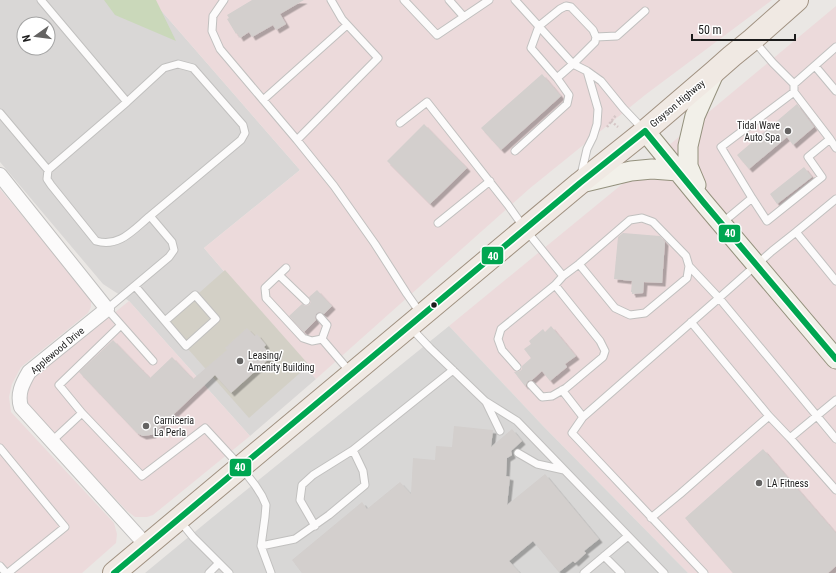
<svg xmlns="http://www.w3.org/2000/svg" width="836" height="573" viewBox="0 0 836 573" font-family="'Roboto Condensed',sans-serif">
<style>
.residential{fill:#d9d7d6;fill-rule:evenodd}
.commercial{fill:#ecdadb}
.religious{fill:#d8d7d6}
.construction{fill:#d3d0c6}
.forest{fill:#cad8ba}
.building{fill:#d3cfcd;filter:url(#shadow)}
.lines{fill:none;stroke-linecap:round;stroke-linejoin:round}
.lane-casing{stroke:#c1c0bf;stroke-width:9}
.street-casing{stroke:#c1c0bf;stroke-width:16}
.secondary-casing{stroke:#94917d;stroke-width:21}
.primary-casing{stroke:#a09181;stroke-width:24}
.path{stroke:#d5c6c6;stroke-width:2.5;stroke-dasharray:2 2;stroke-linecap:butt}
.lane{stroke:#fcfbfb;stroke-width:7}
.street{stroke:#fcfbfb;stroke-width:14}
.secondary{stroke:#f2f0e9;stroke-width:19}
.primary{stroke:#f0e9e3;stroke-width:22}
.bus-1-casing{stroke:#fff;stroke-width:9}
.bus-1{stroke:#00a651;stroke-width:6}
.poi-dot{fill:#646362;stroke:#fff;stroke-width:1.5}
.bus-dot{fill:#1c1c1c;stroke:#fff;stroke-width:1.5}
.labels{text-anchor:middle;stroke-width:3;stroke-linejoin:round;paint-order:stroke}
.street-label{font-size:10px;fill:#1c1c1c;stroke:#fff}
.poi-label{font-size:10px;fill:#1c1c1c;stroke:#fff;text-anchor:start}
.line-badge{stroke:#fff;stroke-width:1.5}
.badge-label{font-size:11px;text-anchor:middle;font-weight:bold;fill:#fff}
</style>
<defs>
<filter id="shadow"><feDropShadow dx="3.5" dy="3.5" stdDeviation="0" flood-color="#0004"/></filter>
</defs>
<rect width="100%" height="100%" fill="#eae7e4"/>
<path class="residential" d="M0,0H152L300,170L204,248L316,379L250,436L129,301L103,284L0,162ZM24,24H48V48H24Z"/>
<path class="commercial" d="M152,0H772L645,95L529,189L316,379L204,248L300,170Z
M836,6V573H688L543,426L449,326L626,181Z
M0,189L87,293L91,298V307L88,313L21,367L12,384L9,397L11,412L114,523L117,534L116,543L82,573H0Z
M129,301L250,436L153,515L147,517H135L127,511L30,408L27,402V393L31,384L35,377Z"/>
<path class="religious" d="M449,326L543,426L688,573H145L208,521Z"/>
<path class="construction" d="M225,270L309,365L249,418L165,323Z"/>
<path class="forest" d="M104,0H156L176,41L115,15Z"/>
<path class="building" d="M252,0H304L280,14L286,24L276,30L273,25L252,37L249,32L240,38L237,33L236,34L227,19L229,18L227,15Z
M542,74L561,96L501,150L481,128Z
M797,104L814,127L793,145L787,137L749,169L737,155Z
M424,124L467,168L430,204L387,161Z
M804,167L812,177L777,204L770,194Z
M623,233L660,236L665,242L662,283L644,282L643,293L632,294V292H631L632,281L614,279L618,237Z
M317,290L332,306L324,314L319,312L316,314L315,318L316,320L304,332L289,316L302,304L305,306L309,305L311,302L309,297Z
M551,326L576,356L565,364L567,367L550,381L542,371L532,380L528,381L525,386L514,372L520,371L522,369V366L531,358L524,349L531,344L529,341L543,329L545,332Z
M247,328L255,336L257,334L266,345L264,347L272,356L231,393L215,375L152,435H150L143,436L137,433L79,372L113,340L150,378L172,357L193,379L227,350L225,348Z
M454,426L493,430L491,447L512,429L522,441L511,451L512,455L507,458L506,476L510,477L507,505L545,474L599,539L584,551L586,553L575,563L573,561L559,572L533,541L509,561L520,573H302L292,560L362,502L367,509L400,482L411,494L413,458L435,460L436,446L452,447Z
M763,449L836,533V566L828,573H733L685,518Z"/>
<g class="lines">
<g class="lane-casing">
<path id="lane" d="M41,0L127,102
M224,0L213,16L212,31L220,49L297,140L378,58L342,19L331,0
M404,0L437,35L489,0
M449,0L464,17
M515,0L573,64L587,71L601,81L623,108L643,129
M566,6L571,7L593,30L596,37L595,42L573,64L557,78L531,48L539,26L560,9Z
M596,37L617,36L645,11
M755,42L773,63L794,84
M815,66L836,91
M794,92V84L836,47
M263,100L347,25
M0,113L48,170L127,102L164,68L178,64L193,68L243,125L245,133L241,140L150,216L172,242L174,250L169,257L107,309L153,361
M400,123L427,102L508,205L525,229L563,276L579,264L630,220L642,218L653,222L686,256L689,266L687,278L645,313L630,315L615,308L579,264
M830,139L836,148
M297,140L334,186L375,244L407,294L421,314
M515,151L567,104L569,95L557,78
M48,170L47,179L51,185L96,241C119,248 133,230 150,216
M581,175L587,149L593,137L597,124L598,109L587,71
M836,199L796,232L836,281
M438,223L490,181
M722,223L752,198L767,221L822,177L808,157L830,139L794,92L721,147L752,198
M689,266L719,298L772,251L796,232
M286,268L265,288L266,298L303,338L312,341L322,339L351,373
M279,275L306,301
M135,286L186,346L216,319L195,295L165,321
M320,317L327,325L322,339
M691,322L769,416L790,438L836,490
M411,328L430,348L485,401L517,421L664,573
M517,367L502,350L498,339L501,329L555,285L563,276
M531,385L542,397L552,396L566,388L603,357L605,351L600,341L555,285
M562,390L583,417
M486,402L500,431
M82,413L59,385L121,325
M790,438L836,400
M52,441L82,413L142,476L205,428L241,467L255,485L262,496L266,505L265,517L261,546L271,573
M0,448L65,527L8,573
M518,453L537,464L564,470
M651,518L680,494L769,416
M180,521L193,537L229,573
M315,526L300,500L302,485L313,475L353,450
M261,546L295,539L329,515L365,485L363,471L353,450L453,370
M604,556L621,573
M0,566L6,573
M209,573L219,563
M584,573L628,536
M704,573L572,433L583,417L719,298L836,439"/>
</g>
<g class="street-casing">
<path id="street" d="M0,175L107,309L29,372C22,384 17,394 21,407L147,546"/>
</g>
<g class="secondary-casing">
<path id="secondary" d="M645,131L704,203L836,359
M581,183L631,171L652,169L678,171
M696,185L688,166V146L695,116L715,71"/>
</g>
<g class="primary-casing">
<path id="primary" d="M114,573L580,183L645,131L715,71L732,56L753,39L797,0"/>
</g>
<path class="path" d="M611,121L618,127
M607,127L616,115"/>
<use href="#lane" class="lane"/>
<use href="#street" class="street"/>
<use href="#secondary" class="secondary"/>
<use href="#primary" class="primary"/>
<g class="bus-1-casing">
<path id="bus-1" d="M114,573L580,183L645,131L704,203L836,359"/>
</g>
<use href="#bus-1" class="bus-1"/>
</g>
<g class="poi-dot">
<circle cx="788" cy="131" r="4"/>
<circle cx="240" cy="361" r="4"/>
<circle cx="146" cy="426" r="4"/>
<circle cx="759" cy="483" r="4"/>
</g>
<circle class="bus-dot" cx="434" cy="305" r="3.5"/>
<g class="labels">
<g class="street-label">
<text transform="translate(677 103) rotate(-40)" y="4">Grayson Highway</text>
<text transform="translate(57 350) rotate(-40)" y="4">Applewood Drive</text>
</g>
<g class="poi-label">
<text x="780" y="129" text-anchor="end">Tidal Wave<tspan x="780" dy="12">Auto Spa</tspan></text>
<text x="248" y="359">Leasing/<tspan x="248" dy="12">Amenity Building</tspan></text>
<text x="154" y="424">Carniceria<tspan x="154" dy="12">La Perla</tspan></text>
<text x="767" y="487">LA Fitness</text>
</g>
</g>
<g class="line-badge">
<rect x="718" y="224" width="23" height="19" rx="4" fill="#00a651"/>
<rect x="481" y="246" width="23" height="19" rx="4" fill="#00a651"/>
<rect x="229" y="458" width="23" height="19" rx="4" fill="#00a651"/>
</g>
<g class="badge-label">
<text x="730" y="237">40</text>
<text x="493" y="260">40</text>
<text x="240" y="471">40</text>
</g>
<g transform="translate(36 36) rotate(256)"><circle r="19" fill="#ffffff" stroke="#a4a4a4"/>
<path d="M0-3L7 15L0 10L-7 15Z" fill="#646362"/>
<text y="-6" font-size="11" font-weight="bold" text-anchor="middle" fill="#1c1c1c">N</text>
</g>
<path d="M692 34v6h103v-6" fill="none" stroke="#1c1c1c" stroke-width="2"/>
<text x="698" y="34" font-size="12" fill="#1c1c1c" stroke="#ffffff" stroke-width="3" paint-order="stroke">50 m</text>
</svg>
